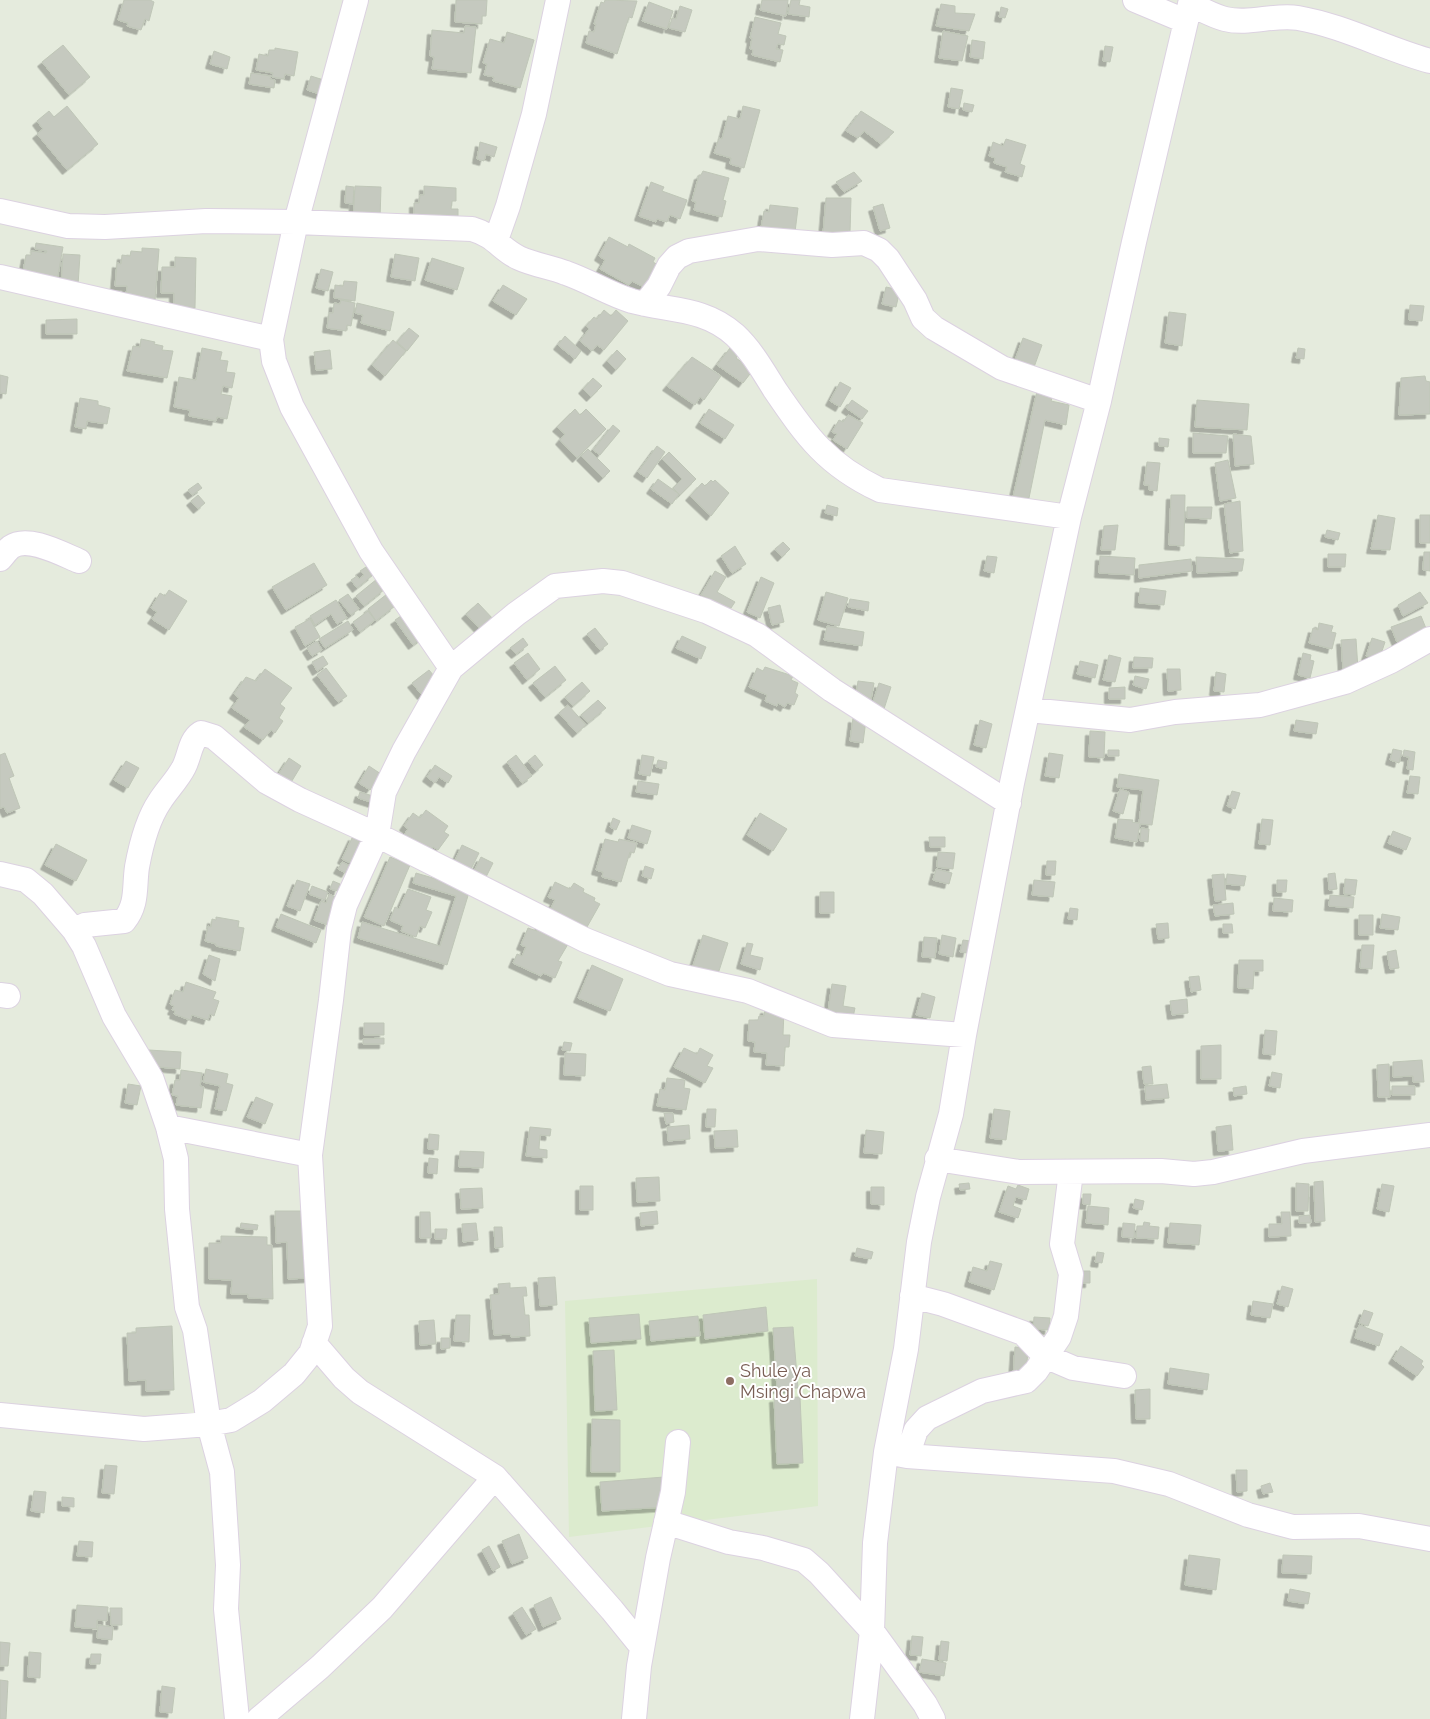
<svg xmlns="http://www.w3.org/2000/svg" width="1430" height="1719" viewBox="0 0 1430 1719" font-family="Raleway,sans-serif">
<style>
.education{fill:#dcebce}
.building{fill:#c5c9bf;stroke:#bfc6b7;filter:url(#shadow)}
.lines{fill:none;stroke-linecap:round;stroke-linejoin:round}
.minor-casing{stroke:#dcd2e1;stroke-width:26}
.minor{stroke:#fff;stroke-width:24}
.education-dot{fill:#8d6e63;stroke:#fff;stroke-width:2}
.labels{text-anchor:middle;stroke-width:4;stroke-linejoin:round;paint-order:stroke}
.education-label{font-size:18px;fill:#785e54;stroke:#fff;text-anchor:start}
</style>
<defs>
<filter id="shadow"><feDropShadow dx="-4.5" dy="4.5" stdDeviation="0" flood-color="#0004"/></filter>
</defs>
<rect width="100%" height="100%" fill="#e5ebdd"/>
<path class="education" d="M817,1279L818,1506L569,1537L565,1301Z"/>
<path class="building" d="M124,0H150L154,2L149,21L145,19L141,30L127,26L128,23L118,20Z
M456,0H487L486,16H482V24L455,22Z
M605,0L637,1L632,18L629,17L617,54L586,43L589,31L594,32L596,24H594L601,2L604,3Z
M762,0H788L786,16L760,10Z
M791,0H800L799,5L810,7L809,17L788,14Z
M649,2L673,11L667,29L642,21Z
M941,4L955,6V13L975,14L969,31L936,26Z
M680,6L692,10L685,32L669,28L672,18L676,19Z
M1001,7L1008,9L1005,18L999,17Z
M755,17L781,23L778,34L786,36L784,45L778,44L776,49L783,50L780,62L752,55L753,50L750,49L752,38H750Z
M465,26L476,27L471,73L432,69L434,57L430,56L432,30L464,33Z
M943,31L968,36L962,61L939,58Z
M507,32L534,40L520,88L493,81L494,77L484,75L487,64L483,63L490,39L504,43Z
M972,40L985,42L983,59L970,57Z
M63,45L90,77L69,95L42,62Z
M1105,46L1113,47L1110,62L1103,61Z
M275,48L298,52L294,76L285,74L284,79L272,77L273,73L256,70L259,54L268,56L269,50H275Z
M214,51L230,57L227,69L210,64Z
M251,73L271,76L270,79L275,80L274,88L249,84Z
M311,76L327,81L323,95L307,90Z
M951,88L963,90L959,109L948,107Z
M964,103L974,105L972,112L963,110Z
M67,106L98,144L67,170L37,134L43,129L37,121L49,111L54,117Z
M743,106L760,110L744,168L730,164L731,158L714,153L719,138L722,139L728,116L740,119Z
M861,111L894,132L881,144L864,131L858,138L846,131Z
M1006,139L1026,145L1020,164L1025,166L1022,177L1005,172L1007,167L994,163L995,158L989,156L993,142L1003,146Z
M480,142L497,147L494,157L486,154L484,161L477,159Z
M703,171L729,178L723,200L726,201L722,217L694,210L696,202L692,201L699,175H701Z
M854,172L862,181L844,192L836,182Z
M651,182L664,187L662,191L687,200L680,219L670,215L667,222L657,219L656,222L639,216Z
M346,186L354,187L353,204L345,203Z
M355,186L381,187L380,220H353Z
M424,186L456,188V201H452L451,209H458V220L414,215V203H419L420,195H424Z
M826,198H851L850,233L823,234Z
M883,204L890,228L880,231L873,207Z
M770,205L798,208L795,232L761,228L764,211L769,212Z
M609,237L628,247L629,244L655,258L653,262L663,268L651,291L632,281L629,285L600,269L605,260L599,256Z
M36,243L63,247L57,281L23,272L26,255H31V251L46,253L47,251L35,249Z
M142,248L159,249L155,301L137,300V296L126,295L127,286H115L117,263L121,264L122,255L130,256L131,251L142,252Z
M63,254L80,255L78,285L61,284Z
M395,254L419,258L415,281L391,277Z
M175,257L196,258L195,308H174V293H161L162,267H175Z
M432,258L464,268L457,290L425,280Z
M321,269L333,272L328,291L316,288Z
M344,281L357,282L355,301L334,298L335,285L343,286Z
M503,285L527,299L516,315L493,301Z
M886,287L900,290L896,307L882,304Z
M341,300L355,303L351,326L347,325L346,331L327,328L329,313H333L334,303L340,304Z
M357,303L394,312L390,331L361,323L363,315L355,313Z
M1410,305L1424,306L1422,321L1409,320Z
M604,310L611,316L616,310L628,321L604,350L597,345L592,351L580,341L589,329L586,326L594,317L597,319Z
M1169,312L1186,314L1182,346L1165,343Z
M77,319V334H46V320Z
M409,328L419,336L407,351L397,342Z
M565,336L581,351L575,359L558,345Z
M1023,338L1042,345L1033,370L1014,363Z
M141,339L155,342L154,344L163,346L162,350L173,351L167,378L127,371L133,346L140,347Z
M393,340L406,351L385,376L372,365Z
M202,348L222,352L220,360L228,361L226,372L235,373L232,388L223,386L221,394L232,396L227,419L217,417L216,421L189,416L190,410L174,407L179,377L196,380Z
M730,348L738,355L736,358L753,370L743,383L717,365Z
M1298,348L1305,349L1304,359L1296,358Z
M330,350L332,369L316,370L314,352Z
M617,350L626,359L616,370L607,361Z
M692,357L721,376L704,400L700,397L695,405L667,386Z
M0,375L8,377L6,394L0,393Z
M1425,376L1426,381L1430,382V414L1399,415L1401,378Z
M593,378L602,386L591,397L583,389Z
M840,382L851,388L840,407L830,401Z
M1037,391L1053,395L1051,401L1069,405L1066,425L1045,420L1029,498L1013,497Z
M80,398L98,401V405L110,408L107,424L87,421L86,429L75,427Z
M852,400L868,411L862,419L846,408Z
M1197,400L1249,404L1247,430L1195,427Z
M575,409L580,415L586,409L606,429L577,458L560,440L565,434L557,427Z
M709,409L734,425L725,439L700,423Z
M848,415L863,423L847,449L833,440L837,434L832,432L839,420L843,422Z
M613,425L620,431L600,455L593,450Z
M1193,433L1228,436L1226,453H1193Z
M1233,434L1251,436L1254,464L1235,466Z
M1159,438L1169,439L1168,447L1159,446Z
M657,446L665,452L647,478L638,472Z
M588,449L610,471L603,478L581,456Z
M669,452L696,479L680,495L673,488L682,479L662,459Z
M1228,460L1236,498L1220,501L1215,463Z
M1147,462L1160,463L1157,491L1149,490V485H1144Z
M658,479L679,494L672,504L651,489Z
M711,480L713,482L715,480L729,493L711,516L690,496L702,483L705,486Z
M198,483L202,488L192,495L188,490Z
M198,495L205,503L198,509L191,501Z
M1171,495H1185L1184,546L1169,545Z
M1240,501L1243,551L1230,553L1224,504Z
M827,505L838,508L837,516L825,513Z
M1187,507H1212L1211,519L1187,518Z
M1378,515L1395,518L1390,550L1371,549Z
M1420,515H1430V543H1420Z
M1118,525L1115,550H1101L1104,526Z
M1327,530L1340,533L1338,540L1325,537Z
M783,542L790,549L782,557L775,549Z
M735,546L746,564L732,573L721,556Z
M1424,552H1430V571L1423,570Z
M1328,554H1346L1345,567H1328Z
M987,556L997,557L994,573L984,571Z
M1100,556L1135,558L1134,575L1099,573Z
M1196,557L1244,559L1242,571L1197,573Z
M1191,559L1192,571L1139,578V565Z
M314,563L327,585L286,610L272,587Z
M366,567L373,575L357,588L351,580L357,576L359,579L364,575L360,571Z
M715,571L726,577L717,592L735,602L729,611L701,595Z
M761,577L774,583L760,618L747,612Z
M377,579L385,589L364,606L356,596Z
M1140,588L1166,591L1164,605L1139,603Z
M169,590L187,601L169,630L152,619L157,612L151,608L160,593L165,596Z
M826,592L848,598L839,626L818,620Z
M1420,592L1428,603L1403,616L1398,605Z
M348,594L359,609L351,615L339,600Z
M387,594L395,606L376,621L368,609Z
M850,599L869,602L868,611L848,607Z
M336,600L347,618L337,624L331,614L315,625L310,616Z
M478,603L495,621L483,632L466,614Z
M780,605L784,622L772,625L768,608Z
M368,611L375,620L360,632L353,622Z
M404,614L422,638L413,645L395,620Z
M1421,616L1427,631L1397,642L1391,627Z
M310,619L320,637L305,646L295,627Z
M348,621L353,630L325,648L319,639Z
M1319,623L1333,626L1331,632L1336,633L1332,649L1309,643L1313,628L1318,630Z
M827,626L864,632L862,646L824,640Z
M595,628L608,644L600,650L587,634Z
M682,636L706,647L701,659L676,648Z
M523,638L528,645L516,654L510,648Z
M1372,638L1385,642L1379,660L1366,656Z
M1356,639L1358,669L1343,670L1341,640Z
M317,641L322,650L312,656L307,648Z
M528,653L540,669L527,680L514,663Z
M1303,653L1311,655L1310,660L1314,661L1310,678L1298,675Z
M1109,655L1121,658L1115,682L1103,680Z
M323,656L328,664L317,671L312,662Z
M1134,657L1153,658L1152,668H1133Z
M1080,661L1098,665L1095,678L1077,674Z
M555,666L566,680L545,697L533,683Z
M765,667L793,676L791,680L798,683L795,693L798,695L794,705L787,703L785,707L778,703L777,706L765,701L767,695L749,687L757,668L763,671Z
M326,668L347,696L338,702L317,675Z
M265,669L292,688L280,704L285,708L279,718L283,721L275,733L271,730L263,740L244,727L250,720L232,708L239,698L234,694L246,677L256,681Z
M1167,669H1180L1181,690L1168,691Z
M429,670L439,682L422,695L412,683Z
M1216,672L1226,674L1224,692L1214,691Z
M1135,676L1149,679L1146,689L1133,685Z
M858,681L874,683L870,705L855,702Z
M582,682L590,691L573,706L565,697Z
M879,683L891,687L884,709L872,705Z
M1125,687V699H1109V688Z
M598,700L606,708L588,723L581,715Z
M568,705L586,725L577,733L559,713Z
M853,718L866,720L863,743L850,741Z
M980,720L992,724L986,748L974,745Z
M1296,720L1318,723L1316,734L1294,731Z
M1090,731L1105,732L1104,758L1089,757Z
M1393,749L1402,751L1399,763L1390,760Z
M1108,750H1119V756H1108Z
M1404,750L1415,752L1413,770L1407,769L1409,757L1403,756Z
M5,753L14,776L9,778L20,808L7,813L4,807L0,808V755Z
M1049,753L1063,755L1059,778L1045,776Z
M516,755L532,776L522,783L507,762Z
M535,755L543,765L536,771L528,761Z
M642,755L654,757L650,776L639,774Z
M289,758L301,766L287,789L274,781Z
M658,760L667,762L666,769L656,767Z
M126,761L139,768L128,788L114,780Z
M435,765L452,776L448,783L439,777L435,783L427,777Z
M369,766L381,774L370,790L359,783Z
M1119,774L1159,780L1152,825L1140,824L1137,842L1115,838L1118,819L1133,820L1132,822L1139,823L1143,790L1117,787Z
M1410,776L1420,777L1418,794L1407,793Z
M638,781L659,784L657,795L636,792Z
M1120,789L1129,792L1123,814L1113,811Z
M1232,791L1240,793L1235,809L1227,806Z
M360,792L376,797L374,803L358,798Z
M426,810L448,826L444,832L449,835L438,850L433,847L428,854L403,836L408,829L404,826L413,813L420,818Z
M760,813L787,829L773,851L747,835Z
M613,818L620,821L616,830L610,827Z
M1262,819L1273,820L1270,845L1259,844Z
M632,825L651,831L647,844L628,838Z
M1141,828L1149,829L1148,842L1140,841Z
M1393,831L1411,838L1406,850L1388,843Z
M353,836L368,844L357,866L342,859Z
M929,837H945V847H930Z
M605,839L618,842L619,839L637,843L634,853L630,852L621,882L602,877L603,872L596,870Z
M56,844L87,860L76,881L45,865Z
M462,845L479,853L467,877L451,869Z
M938,852L955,853L953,869L937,867Z
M390,857L410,865L384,926L364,917Z
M481,857L493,863L483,883L471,877Z
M1047,861H1056L1055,875H1046Z
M342,862L350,866L346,873L338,869Z
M645,866L654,869L651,879L642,876Z
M936,869L952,873L949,884L933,880Z
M416,873L470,889L447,965L358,938L362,922L440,946L456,896L413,883Z
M1335,873L1337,889L1329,890L1328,874Z
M1224,874L1226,900L1215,901L1212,875Z
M1227,874L1246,876L1244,886L1226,884Z
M1345,879L1357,880L1355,895L1344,894Z
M297,880L310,884L300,911L287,906Z
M1034,880L1055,882L1053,897L1032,895Z
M1277,880H1287L1286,892H1277Z
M333,881L340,884L338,891L330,889Z
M555,882L570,889L574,883L584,889L583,892L595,898L594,901L600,904L587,927L582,925L579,930L550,910L555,900L548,897Z
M312,886L328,892L325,900L309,894Z
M408,889L431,897L426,910L432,912L425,928L420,926L416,937L401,931L403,926L390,920L395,907L399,909Z
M820,892H834V913H820Z
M329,894L338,898L328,925L314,920L321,901L326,903Z
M1330,895L1354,897L1353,908L1329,906Z
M1274,898L1293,900L1292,912L1273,911Z
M1233,903L1234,914L1215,916L1213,905Z
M1070,908L1078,909L1077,920L1068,919Z
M281,914L321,930L316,943L276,927Z
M1382,914L1400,917L1398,930L1380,928Z
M1359,915H1373V935H1359Z
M216,917L239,921L238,927L244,928L240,951L216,946V944L205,941L208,926L211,927L212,919L216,920Z
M540,923L571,939L558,961L562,962L555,978L543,973L541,976L513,963L517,954L522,956L526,947L521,945L528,928L537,931Z
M1168,923L1169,938L1158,939L1156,924Z
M1223,924H1232L1233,933H1223Z
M703,935L728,943L717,977L692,969Z
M942,935L956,938L953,957L939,954Z
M924,937L937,938L935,958L922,957Z
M963,940L970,941L967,953L960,952Z
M747,943L753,944L750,955L763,958L760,970L741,964Z
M1362,945H1374L1372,969L1360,968Z
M1396,950L1399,968L1390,969L1387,952Z
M209,955L220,959L215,981L203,974Z
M1239,960H1263V971H1254L1253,989L1238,988Z
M592,965L623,979L610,1011L578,998Z
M1199,976L1201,990L1191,992L1189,977Z
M186,982L216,992L213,999L219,1001L214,1016L210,1014L208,1020L192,1015L190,1020L174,1014L175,1011L172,1010L174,1006L170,1004L175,990L183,992Z
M832,984L846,986L843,1006L855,1008L852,1022L827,1018Z
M922,993L935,997L930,1018L916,1015Z
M1187,999L1188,1013L1172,1015L1170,1001Z
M765,1009L784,1010L783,1035H790L789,1047H785L784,1066L766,1065L767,1053L754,1052L755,1042L748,1041L749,1020H758L759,1016H764Z
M364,1023H384V1035H364Z
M1265,1030L1277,1031L1275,1055L1263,1054Z
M384,1038V1044H363V1039Z
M564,1042L572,1043L570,1051L562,1050Z
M1221,1045V1079H1201V1046Z
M684,1048L697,1054L700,1048L713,1055L707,1066L713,1068L705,1083L674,1067Z
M149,1050L181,1052L180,1069L148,1066Z
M565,1053L586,1054L585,1076L564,1075Z
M1422,1060L1424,1082H1413V1076L1393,1077V1062Z
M1389,1064L1390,1097H1378L1377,1065Z
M1151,1066L1153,1084H1144L1142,1067Z
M206,1069L228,1074L226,1083L233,1085L226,1111L215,1109L220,1086L203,1082Z
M181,1070L202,1073L200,1086L204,1087L201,1108L176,1105L178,1096L172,1095L175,1080H180Z
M1272,1072L1282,1074L1280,1088L1269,1086Z
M667,1078L685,1080L684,1088L690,1089L686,1110L657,1106L660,1089L665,1090Z
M128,1084L141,1086L137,1105L125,1103Z
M1167,1084L1169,1098L1146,1100L1145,1086Z
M1246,1086L1247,1094L1234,1096L1233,1088Z
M1392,1086H1415V1095H1392Z
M256,1097L273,1104L265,1124L247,1117Z
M707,1109H716L715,1127H706Z
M994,1109L1010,1111L1006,1140L990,1138Z
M664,1113H673L674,1122L666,1124Z
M689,1125L690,1139L668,1141L667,1127Z
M1231,1125L1233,1150L1218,1151L1216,1127Z
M530,1127L551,1129L550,1136L540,1135L539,1149L547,1150V1158L526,1156Z
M737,1130L738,1147L715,1148L714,1131Z
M866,1130L884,1132L882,1154L864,1153Z
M429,1134L439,1135L438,1150L428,1149Z
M460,1151L484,1152L483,1168L459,1167Z
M429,1158L438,1159L437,1174L428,1173Z
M659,1177L660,1201L637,1202L636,1178Z
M1323,1181L1325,1221L1315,1222L1314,1182Z
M969,1183L970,1189L960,1190L959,1184Z
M1296,1183L1309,1184L1308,1211H1296Z
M1382,1184L1394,1186L1389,1212L1377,1209Z
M1018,1185L1029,1189L1026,1200L1016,1197L1013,1206L1021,1209L1018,1218L999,1212L1008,1186L1016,1189Z
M580,1186H593V1210H580Z
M871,1187H884V1205L871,1204Z
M482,1188L483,1208L461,1209L460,1189Z
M1083,1194H1091L1090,1205L1083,1204Z
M1135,1199L1144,1201L1142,1210L1133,1208Z
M1088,1206L1109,1208L1108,1225L1086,1223Z
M275,1211H307L309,1278L288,1279L287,1242L276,1243Z
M657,1211L658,1224L641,1226L640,1213Z
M420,1212H430L431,1238H420Z
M1281,1212H1290L1291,1236L1269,1237V1224H1282Z
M1310,1215L1311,1223H1299V1216Z
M1144,1222L1150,1223L1149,1226L1159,1227L1158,1239L1136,1238L1137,1226H1143Z
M241,1223L258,1225L257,1230L240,1228Z
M476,1223L478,1240L463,1242L462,1224Z
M1123,1223L1135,1224L1134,1238L1122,1237Z
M1170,1223L1201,1225L1199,1245L1168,1243Z
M494,1227H502L503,1247L495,1248Z
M435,1229H447L446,1239H435Z
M221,1236L267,1237V1245H272L273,1299L248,1298V1294H231L232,1280L209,1279V1243H221Z
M857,1248L873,1252L871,1259L855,1256Z
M1097,1252L1104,1253L1102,1263L1095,1262Z
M990,1261L1002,1264L994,1290L969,1282L973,1267L987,1271Z
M1076,1271H1090V1283H1076Z
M555,1277L557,1305L540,1306L538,1278Z
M510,1283V1288L526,1287L527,1296H523L525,1315H529L530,1336L511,1337L510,1334L494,1335L490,1295L499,1294L498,1284Z
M1282,1286L1293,1289L1288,1307L1277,1304Z
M1253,1301L1273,1304L1270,1318L1251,1315Z
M766,1307L768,1331L705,1339L703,1315Z
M1364,1310L1373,1313L1368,1326L1359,1323Z
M639,1314L641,1339L591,1343L589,1318Z
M456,1315H470L469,1342L454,1341Z
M698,1316L700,1336L651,1341L649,1321Z
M1034,1317L1050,1318L1049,1330L1033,1329Z
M434,1320L436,1344L420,1345L419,1321Z
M1359,1325L1383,1334L1379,1346L1355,1338Z
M172,1326L174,1390L146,1391V1380L129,1381L127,1333H136V1328Z
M793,1327L798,1388L777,1389L773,1328Z
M441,1338H450V1348L441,1349Z
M1401,1346L1423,1361L1421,1364L1424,1367L1417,1376L1393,1359Z
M1015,1347L1028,1348L1026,1378L1013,1377Z
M614,1350L617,1410L595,1411L593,1351Z
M1170,1368L1209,1374L1207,1390L1168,1384Z
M1150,1389V1419H1136L1135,1390Z
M800,1397L803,1463L777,1464L774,1398Z
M592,1419L620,1420V1472H591Z
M105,1465L117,1466L114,1494L102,1493Z
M1236,1470H1247V1491L1237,1492Z
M664,1477L666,1507L602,1511L600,1482Z
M1270,1483L1273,1492L1263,1494L1261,1486Z
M34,1491L46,1492L44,1513L31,1511Z
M62,1497L74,1498V1507L62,1506Z
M519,1534L528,1558L512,1564L502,1541Z
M79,1541L93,1542L92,1557L77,1556Z
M489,1546L500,1567L493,1571L482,1550Z
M1189,1555L1220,1559L1216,1590L1185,1585Z
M1283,1555L1312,1556L1311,1574L1282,1573Z
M1290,1589L1310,1593L1308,1604L1288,1601Z
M551,1597L561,1619L543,1627L534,1605Z
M77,1605L108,1607L107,1621L97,1620V1629L75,1627Z
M522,1607L536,1629L526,1635L513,1613Z
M110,1608H122V1625H111Z
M98,1625L113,1627L112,1640L97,1638Z
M912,1636L923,1637L921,1656L910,1655Z
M941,1641L949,1642L947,1661L939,1660Z
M0,1642L10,1643L8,1666H0Z
M29,1652L41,1653L40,1678L28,1677Z
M91,1654H101L100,1664H90Z
M922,1659L946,1663L944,1676L919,1672Z
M0,1680L8,1681L6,1719H0Z
M162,1686L175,1688L172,1713L160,1712Z"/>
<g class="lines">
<g class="minor-casing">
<path id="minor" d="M356,0L296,222L271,339L274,361L292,407L371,551L451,668
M1135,0L1185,21
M1190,4C1201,9 1213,16 1225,19C1249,25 1274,14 1298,18C1344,26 1386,49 1430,61
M0,211L68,226L105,227L206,221L296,222L472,229C496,236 500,249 519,258C534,265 551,267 566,273C589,281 609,294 632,301C669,311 704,307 735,335C752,351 763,371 775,390C807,437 827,465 880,490L1069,517
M496,240L508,206L534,114L558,0
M0,277L271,339
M645,304L659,286L669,266L677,257L689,251L758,239L832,245L864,243L879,250L888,259L915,300L923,318L934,328L1002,368L1099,401
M0,559C3,556 7,550 11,547C28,535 62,554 79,561
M1029,710L1130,720L1175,712L1260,705L1345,682L1391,661L1430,639
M0,874L26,880L43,894L74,930L84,946L114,1016L152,1080L168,1127L176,1159L177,1209L187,1307L195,1330L209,1424L222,1472L228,1565L226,1609L237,1719
M74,930L85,925L124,921C138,904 134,887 137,867C141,845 147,820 160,801C167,790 178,779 184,767C190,755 190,740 201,733L214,737L267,782L300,800L377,835L585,940L670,974L748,991L833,1025L964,1035
M0,995L8,996
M168,1127L310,1155
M937,1159L1019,1172L1161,1171L1194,1174L1213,1172L1303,1151L1430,1135
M912,1296L943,1304L1023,1333L1045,1356L1073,1368L1124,1376
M314,1343L344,1378L360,1392L495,1477L612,1610L642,1647
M0,1415L144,1429L209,1424L231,1420L262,1401L294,1374L311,1353L320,1326L310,1155L331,1000L339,929L345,905L377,835L384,792L404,751L451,668L516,614L555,586L603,581L622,583L706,611L757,635L832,690L1009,803
M886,1452L907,1456L1114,1471L1169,1484L1248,1515L1293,1527L1359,1526L1430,1539
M907,1456L916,1430L927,1418L982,1391L1026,1381L1036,1371L1059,1337L1066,1316L1071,1274L1062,1244L1071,1172
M666,1522L729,1542L763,1548L804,1560L819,1573L872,1631L925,1704L933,1719
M259,1719L320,1667L382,1608L495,1477
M634,1719L639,1666L658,1558L673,1492L678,1442
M862,1719L872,1631L875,1543L886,1452L906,1349L919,1242L928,1197L951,1114L964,1035L1012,783L1069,517L1099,401L1134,242L1191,0"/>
</g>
<use href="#minor" class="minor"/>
</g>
<circle class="education-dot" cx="730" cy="1381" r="5"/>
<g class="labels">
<g class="education-label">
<text x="740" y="1377">Shule ya<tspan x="740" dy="21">Msingi Chapwa</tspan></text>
</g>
</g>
</svg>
